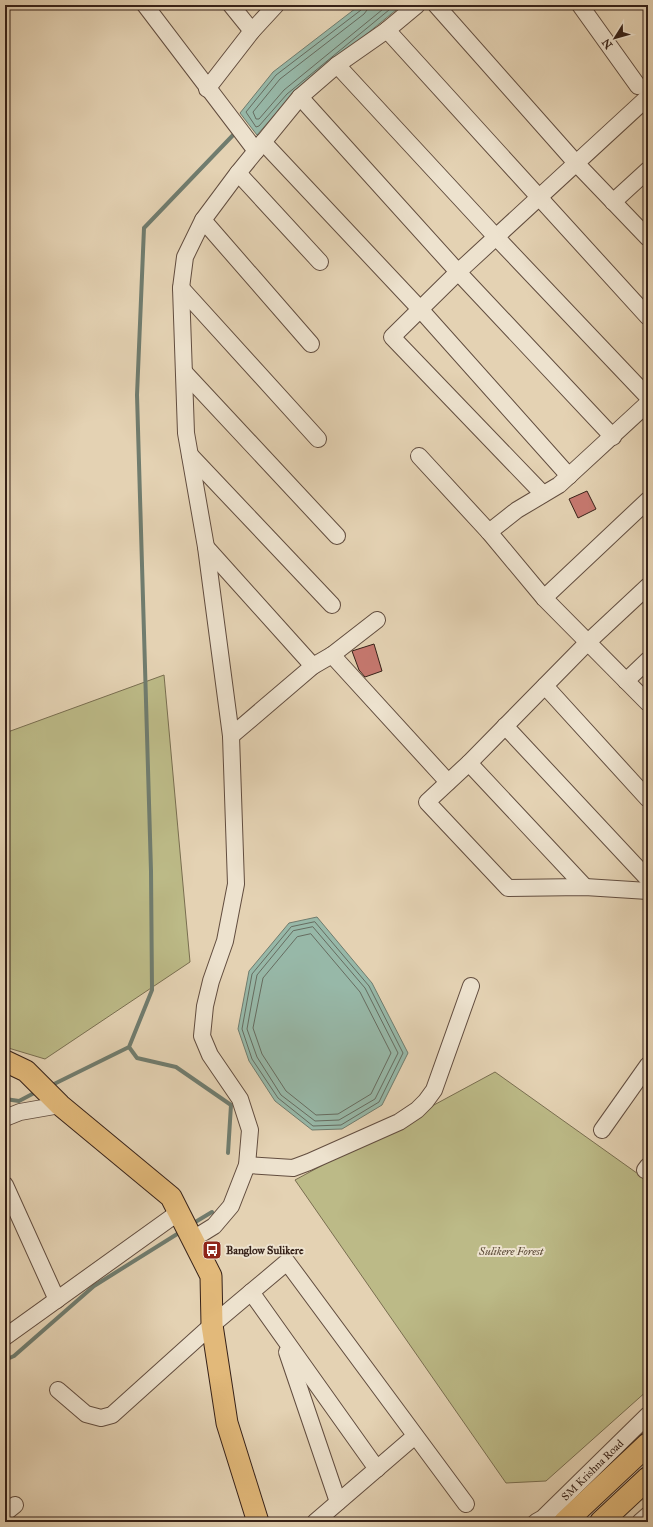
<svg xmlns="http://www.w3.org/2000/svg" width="653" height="1527" viewBox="0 0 653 1527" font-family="'IM FELL Great Primer',serif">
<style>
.green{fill:#bcba87;stroke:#796e50}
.water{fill:#97b8a8;stroke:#707c6e}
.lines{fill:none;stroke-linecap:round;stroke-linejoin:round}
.shore{stroke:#666c60;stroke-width:1}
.stream{stroke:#707c6e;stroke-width:4}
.building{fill:#c6786f;stroke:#362118}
.minor-casing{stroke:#624d3f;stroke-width:18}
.major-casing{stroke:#362118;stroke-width:23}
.highway-casing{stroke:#362118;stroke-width:24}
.minor{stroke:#ede2ce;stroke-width:16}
.major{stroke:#e2b97a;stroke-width:21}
.highway{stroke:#e2b97a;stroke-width:22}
.labels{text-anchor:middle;stroke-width:4;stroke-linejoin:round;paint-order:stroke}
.poi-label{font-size:11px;font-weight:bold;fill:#362118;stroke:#ede2ce;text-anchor:start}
.park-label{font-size:11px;font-style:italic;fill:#584734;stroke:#ede2ce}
.street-label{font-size:11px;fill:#362118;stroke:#ede2ce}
</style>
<rect width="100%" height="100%" fill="#e4d2b3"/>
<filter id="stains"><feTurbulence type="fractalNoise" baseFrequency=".005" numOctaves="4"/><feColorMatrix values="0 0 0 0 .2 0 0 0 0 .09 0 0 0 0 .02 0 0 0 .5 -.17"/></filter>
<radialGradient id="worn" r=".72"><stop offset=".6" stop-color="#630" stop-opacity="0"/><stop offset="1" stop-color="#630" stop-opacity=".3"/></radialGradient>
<path class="green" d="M164,675L190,962L45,1059L5,1047V733Z
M495,1072L648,1181V1390L546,1481L506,1483L295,1180Z"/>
<path class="water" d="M360,5H402L290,97L257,135L240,113L273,72Z
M317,917L372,983L408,1053L382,1105L342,1129L312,1130L275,1101L249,1061L238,1029L249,971L289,923Z"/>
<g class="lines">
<path class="shore" d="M362,5L361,10L276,75L246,112L256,127L259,126L287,94L395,5
M367,5V10L364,14L280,79L253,112L256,119H259L284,90L388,5
M315,922L369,986L403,1053L379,1102L341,1125L313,1126L278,1098L252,1059L242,1029L252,974L291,927Z
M313,927L365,988L398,1053L375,1099L339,1120L315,1121L281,1095L257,1057L247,1029L252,1001L257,975L293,931Z
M311,934L360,992L391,1053L371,1094L338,1114L316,1115L286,1091L262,1054L253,1028L263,978L297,937Z"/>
<path class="stream" d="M129,1047L137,1058L176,1067L231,1105L228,1153
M50,1086L129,1047L152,990L151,871L137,395L144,228L236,132
M5,1099L19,1101L38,1091
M192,1224L212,1212
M5,1360L14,1356L94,1286L182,1231"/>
</g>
<path class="building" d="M587,491L596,509L578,518L569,499Z
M374,644L382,671L365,677L359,670L352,651Z"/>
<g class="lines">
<g class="minor-casing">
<g id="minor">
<path d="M145,5L256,151"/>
<path d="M231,5L252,31"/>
<path d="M436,5L576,163L648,238"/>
<path d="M580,5L638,86"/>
<path d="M387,30L648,317"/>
<path d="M337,65L496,237L648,397"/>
<path d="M207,89L252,31L276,5"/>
<path d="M300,97L458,272L613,437"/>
<path d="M263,142L420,309L569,476"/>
<path d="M238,173L320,262"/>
<path d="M613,202L648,170"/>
<path d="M203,220L311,344"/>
<path d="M181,288L318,439"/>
<path d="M184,372L337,536"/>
<path d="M190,455L332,605"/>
<path d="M419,456L489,532L544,598L648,703"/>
<path d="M543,494L392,337L458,272L648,97"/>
<path d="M489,532L517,510L559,485L648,403"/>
<path d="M206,547L313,666"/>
<path d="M648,586L588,642L469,763L427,802L508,888L585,887L648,891"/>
<path d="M544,598L648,500"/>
<path d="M332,655L448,782"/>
<path d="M626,681L648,660"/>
<path d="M545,686L648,799"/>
<path d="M505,726L648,879"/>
<path d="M231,736L313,666L332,655L377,620"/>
<path d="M469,763L585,887"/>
<path d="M5,1118L20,1112L60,1105"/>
<path d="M602,1130L648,1065"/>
<path d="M247,1165L293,1168L309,1162L399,1122L417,1110L426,1101L434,1090L471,986"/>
<path d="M645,1170L648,1166"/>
<path d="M5,1185L57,1300"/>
<path d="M193,1239L214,1226L231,1206L247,1165L250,1130L240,1099L210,1055L202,1036L205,1006L211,981L225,941L236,884L231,736L206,547L186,433L181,288L185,257L203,220L238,173L300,97L337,65L387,30L417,5"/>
<path d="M251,1292L377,1469"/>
<path d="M5,1337L179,1212"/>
<path d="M287,1352L338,1502"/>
<path d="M58,1390L86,1414L101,1418L112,1415L212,1325L287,1262L466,1504"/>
<path d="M5,1513L15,1505"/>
<path d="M315,1522L415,1436"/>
<path id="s1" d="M536,1522L543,1518L648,1415"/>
<path d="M640,1522L648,1515"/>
</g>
</g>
<g class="major-casing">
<path id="major" d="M5,1061L26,1071L60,1105L171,1197L211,1276L212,1325L227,1423L258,1522"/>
</g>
<g class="highway-casing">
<path id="highway" d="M565,1522L648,1444
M601,1522L648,1478"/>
</g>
<use href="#minor" class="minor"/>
<use href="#major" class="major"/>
<use href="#highway" class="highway"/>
</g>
<defs>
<g id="bus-square" transform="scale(1)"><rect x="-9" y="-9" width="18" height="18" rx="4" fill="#8f2418" stroke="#ede2ce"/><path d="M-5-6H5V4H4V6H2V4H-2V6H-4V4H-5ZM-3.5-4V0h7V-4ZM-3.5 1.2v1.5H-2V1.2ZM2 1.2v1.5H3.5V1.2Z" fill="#fff"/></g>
</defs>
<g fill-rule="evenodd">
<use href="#bus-square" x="212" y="1250"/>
</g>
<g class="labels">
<g class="poi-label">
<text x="226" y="1254">Banglow Sulikere</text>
</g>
<g class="park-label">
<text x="511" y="1255">Sulikere Forest</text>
</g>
<g class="street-label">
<text dy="4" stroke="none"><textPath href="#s1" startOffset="77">SM Krishna Road</textPath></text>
</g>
</g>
<rect width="653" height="1527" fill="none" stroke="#e4d2b3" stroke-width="20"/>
<rect x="6" y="6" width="641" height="1515" fill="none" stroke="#362118" stroke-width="2"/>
<rect x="10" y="10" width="633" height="1507" fill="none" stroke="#362118"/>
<g transform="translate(615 38) rotate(233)" stroke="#ede2ce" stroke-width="3" paint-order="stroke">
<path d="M0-3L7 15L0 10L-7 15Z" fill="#362118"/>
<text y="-6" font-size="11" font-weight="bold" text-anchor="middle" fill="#362118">N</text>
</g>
<rect width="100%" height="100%" filter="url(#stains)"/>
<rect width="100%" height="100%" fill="url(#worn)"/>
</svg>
